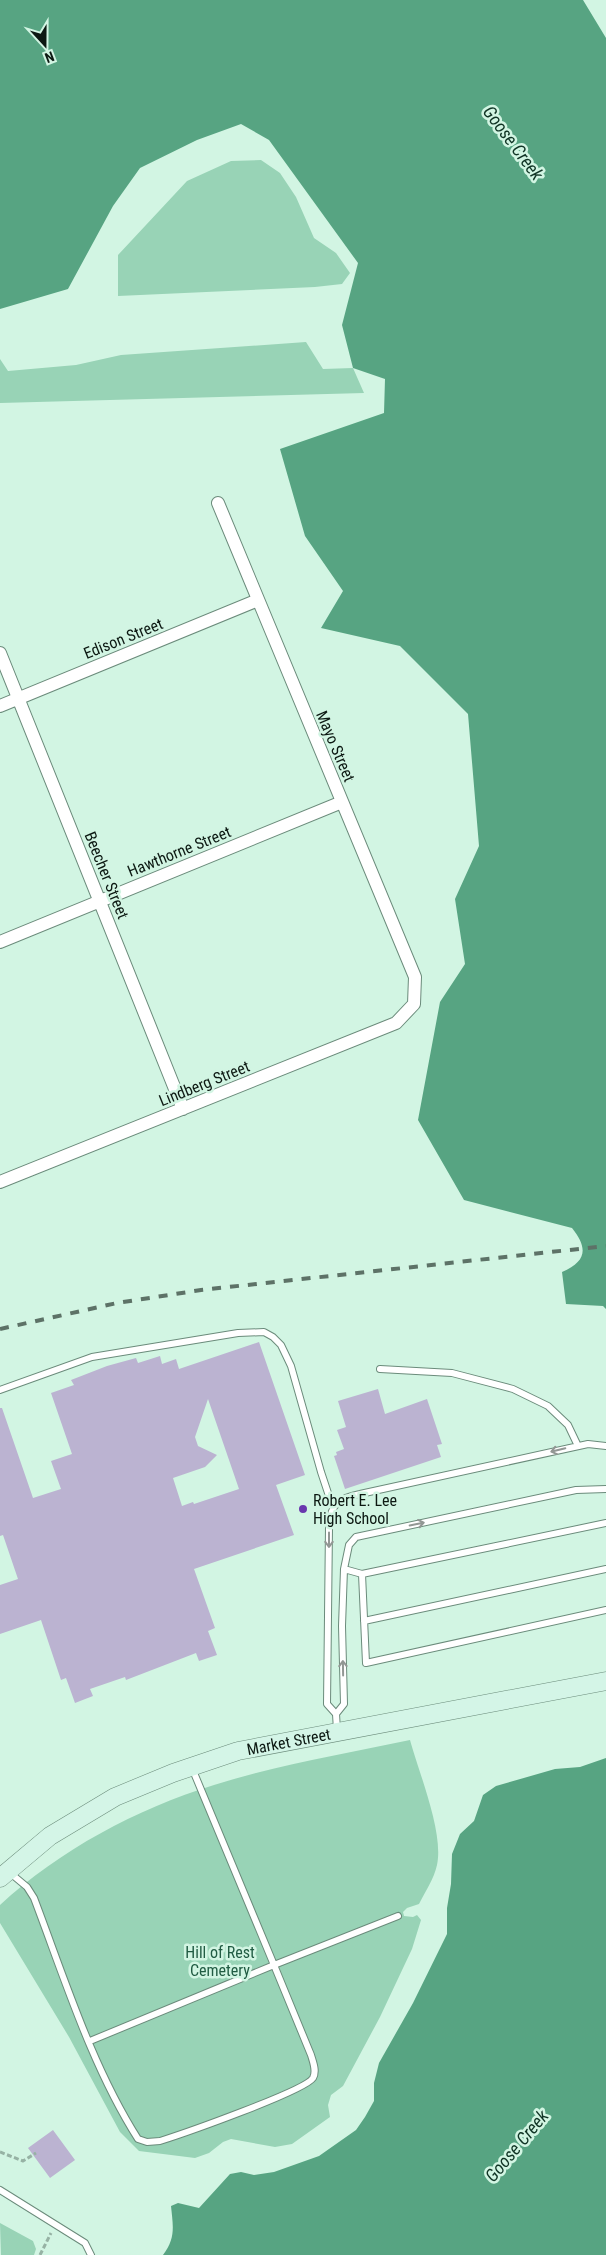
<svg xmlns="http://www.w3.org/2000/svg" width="606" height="2255" viewBox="0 0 606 2255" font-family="'Roboto Condensed',sans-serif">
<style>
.green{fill:#98d3b6}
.water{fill:#57a482}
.building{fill:#bbb3d1;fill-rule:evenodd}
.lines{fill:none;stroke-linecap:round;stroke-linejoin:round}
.service-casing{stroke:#6b8b7b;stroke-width:8}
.minor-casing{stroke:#6b8b7b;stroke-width:14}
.secondary-casing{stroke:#6b8b7b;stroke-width:19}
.path{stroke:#96b2a4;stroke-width:3;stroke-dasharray:5 2.5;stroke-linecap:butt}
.service{stroke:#fff;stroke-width:6}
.minor{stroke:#fff;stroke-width:12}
.secondary{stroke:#d4f5e7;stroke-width:18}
.rail{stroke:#5d7267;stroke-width:4;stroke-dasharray:9 9;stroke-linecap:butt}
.oneway{stroke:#929794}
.poi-dot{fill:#6937ae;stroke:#d2f5e3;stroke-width:2}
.labels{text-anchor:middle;stroke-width:5;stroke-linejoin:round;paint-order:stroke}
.street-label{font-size:16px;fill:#0c1812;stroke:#d2f5e3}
.poi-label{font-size:16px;fill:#0c1812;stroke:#d2f5e3;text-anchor:start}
.park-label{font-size:16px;fill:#215c43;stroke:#d2f5e3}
.water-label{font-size:18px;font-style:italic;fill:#103425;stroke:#d2f5e3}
</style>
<rect width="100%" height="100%" fill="#d2f5e3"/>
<path class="green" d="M261,160L280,173L296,197L314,238L336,253L350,273L342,284L315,287L118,296V255L187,181L231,161Z
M306,342L323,369L353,368L364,393L0,403V359L8,371L76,365L121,355Z
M410,1740C419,1773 444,1833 437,1865C434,1879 426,1890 419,1904L407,1908L403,1912L404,1916L413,1917L417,1915L421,1920L412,1949L380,2017L343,2086L331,2095L328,2105L330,2117L292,2144L275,2147L231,2139L223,2142L209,2153L195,2158L139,2151L120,2132L69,2037L0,1923V1905C60,1850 136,1809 214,1785C277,1765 344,1754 410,1740Z
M0,2223L33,2241L36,2249L34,2255H1Z"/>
<path class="water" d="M0,0H583L606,38V1309L603,1306L566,1304L562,1272C587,1261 588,1248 572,1228L464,1200L418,1120L440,1002L465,964L455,899L479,846L468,714L400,646L321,628L343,591L305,536L280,449L384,413L385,379L353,368L342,325L358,263L269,140L241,124L197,140L140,168L113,206L68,289L0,309Z
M606,1758V2255H163C176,2238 173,2226 171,2206L178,2203L199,2208L230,2174L241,2172L254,2175L274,2172L319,2156L356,2130L365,2117L374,2101V2083L379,2063L413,2003L447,1934V1908L451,1884L452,1854L460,1834L474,1821L483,1795L496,1786L555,1769L580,1767Z"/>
<path class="building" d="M259,1342L305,1475L276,1485L294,1535L194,1569L215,1628L208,1631L217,1655L199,1661L196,1653L126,1680L125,1677L90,1689L93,1696L75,1703L66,1678L61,1680L41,1620L0,1634V1585L18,1579L3,1535L0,1536V1408H2L33,1498L61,1489L51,1461L72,1454L51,1393L74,1385L71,1380L107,1366L136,1358L138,1363L160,1356L162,1364L176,1359L179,1369ZM208,1399L239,1489L194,1504L193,1502L182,1506L173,1478L205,1467L217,1455L198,1446L195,1437Z
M378,1389L385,1414L427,1399L442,1444L437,1445L441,1457L345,1489L334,1456L337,1455L336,1452L344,1449L337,1430L346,1427L338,1401Z
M53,2130L75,2160L50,2178L28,2148Z"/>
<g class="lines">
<g class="service-casing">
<path id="service" d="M380,1369L452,1373L513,1389L548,1406L568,1425L578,1446
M0,1390L92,1357L238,1333L264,1332L273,1337L281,1345L291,1366L321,1472L330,1499L335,1505
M606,1523L362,1574L366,1663L606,1610
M344,1569L362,1574
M364,1621L606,1569
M336,1714L344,1704L342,1626L344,1569L349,1545L356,1537L576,1490L606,1489
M337,1730L336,1714L327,1704L329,1527C330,1504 339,1498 360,1494L588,1444L606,1446
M192,1768L274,1965L398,1916
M9,1872L27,1887L34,1898C64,1977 92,2067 138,2139L147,2142L160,2141C182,2134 305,2091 313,2078C317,2071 313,2062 311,2055L274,1965L90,2041
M0,2190L85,2243L91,2255"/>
</g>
<g class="minor-casing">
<path id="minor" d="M0,653L183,1109
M0,706L258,600
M0,942L342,802
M0,1182L396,1023L414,1004L415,977L218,503"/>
</g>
<g class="secondary-casing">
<g id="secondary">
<path id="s1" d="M0,1878L50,1836L115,1797L173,1773L238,1751L606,1681"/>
</g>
</g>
<path class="path" d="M0,2152L23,2161L36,2153
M40,2255L51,2233"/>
<use href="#service" class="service"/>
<use href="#minor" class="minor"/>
<use href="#secondary" class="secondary"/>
<path class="rail" d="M0,1329L117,1303L201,1290L606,1246"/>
</g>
<defs><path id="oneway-shaft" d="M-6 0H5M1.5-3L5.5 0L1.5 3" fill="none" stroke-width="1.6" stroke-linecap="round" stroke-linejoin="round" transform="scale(1.25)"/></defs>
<g class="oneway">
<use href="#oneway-shaft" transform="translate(558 1450) rotate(167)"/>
<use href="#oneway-shaft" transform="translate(417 1524) rotate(-12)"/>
<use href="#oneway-shaft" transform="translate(329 1540) rotate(90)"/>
<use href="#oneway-shaft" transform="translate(343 1668) rotate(-91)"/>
</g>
<circle class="poi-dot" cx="303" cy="1509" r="5"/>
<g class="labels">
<g class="street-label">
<text transform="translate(123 638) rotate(-22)" y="6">Edison Street</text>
<text transform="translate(336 746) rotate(67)" y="6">Mayo Street</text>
<text transform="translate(179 851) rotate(-22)" y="6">Hawthorne Street</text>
<text transform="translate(107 875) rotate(68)" y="6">Beecher Street</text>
<text transform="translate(204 1083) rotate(-22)" y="6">Lindberg Street</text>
<text dy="6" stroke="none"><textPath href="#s1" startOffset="324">Market Street</textPath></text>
</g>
<g class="poi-label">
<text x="313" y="1506">Robert E. Lee<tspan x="313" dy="18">High School</tspan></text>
</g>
<g class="park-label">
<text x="220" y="1958">Hill of Rest<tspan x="220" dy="18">Cemetery</tspan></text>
</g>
<g class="water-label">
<text transform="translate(513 143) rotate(53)" y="6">Goose Creek</text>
<text transform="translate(517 2146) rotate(-50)" y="6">Goose Creek</text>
</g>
</g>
<g transform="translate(45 45) rotate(159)" stroke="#d2f5e3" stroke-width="4" paint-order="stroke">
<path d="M0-4L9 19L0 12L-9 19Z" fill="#0c1812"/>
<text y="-8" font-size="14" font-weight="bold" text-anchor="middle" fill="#0c1812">N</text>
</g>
</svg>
